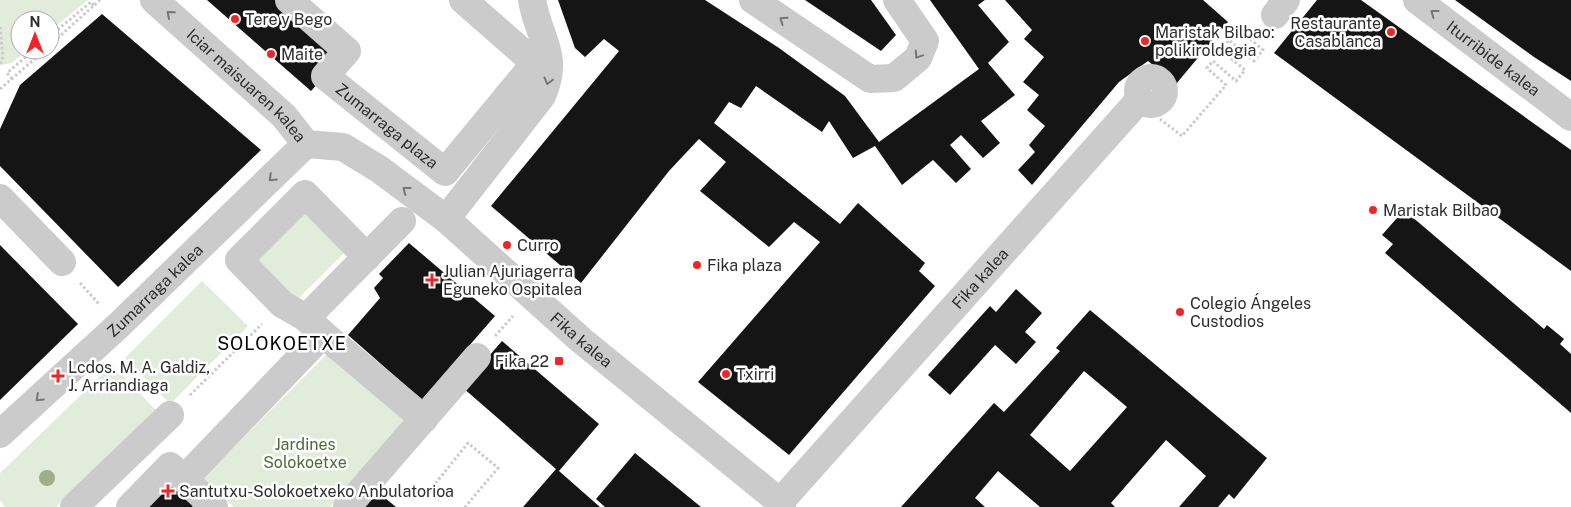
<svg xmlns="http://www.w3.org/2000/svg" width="1571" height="507" viewBox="0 0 1571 507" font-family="'Public Sans',sans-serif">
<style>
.green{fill:#e2ecda}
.building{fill:#151515;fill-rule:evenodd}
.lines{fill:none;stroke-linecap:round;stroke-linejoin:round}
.path{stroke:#cbcbcb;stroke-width:3;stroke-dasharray:2.5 2.5;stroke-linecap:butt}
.minor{stroke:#cbcbcb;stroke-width:28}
.tree{fill:#9dae92}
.oneway{stroke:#757575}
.poi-dot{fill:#ef2527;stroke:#fff;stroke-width:2}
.labels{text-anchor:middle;stroke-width:5;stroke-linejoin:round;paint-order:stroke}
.poi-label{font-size:16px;fill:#2e2e2e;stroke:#fff;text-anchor:start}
.street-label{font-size:16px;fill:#2e2e2e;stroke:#fff}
.park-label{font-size:16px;fill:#4d6c38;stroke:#fff}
.neighbourhood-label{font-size:18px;letter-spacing:1px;fill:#000;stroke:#fff}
</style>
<rect width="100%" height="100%" fill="#fff"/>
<path class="green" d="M0,0H88L50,31V20H20V50H27L12,63L0,65Z
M302,205L347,250L296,301L251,256Z
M202,281L248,326L170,404L125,358Z
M332,349L406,422L330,507H234L202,479Z
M112,365L159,413L56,507H5L0,500V473Z"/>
<path class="building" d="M207,0H289L347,51L311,91Z
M558,0H705L779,48L845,96L879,142L979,69L930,0H985L978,5L1009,42L988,63L1015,95L981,121L1000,143L983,158L961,135L950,145L971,169L956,183L933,160L902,185L875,146L853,158L829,121L822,132L756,86L741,108L729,102L714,123L840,224L858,203L925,263L919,271L935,286L789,455L698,382L820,242L794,222L769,247L700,191L726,162L699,139L669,171L581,283L491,206L619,51L604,39L585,57L575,48Z
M805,0H871L896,35L881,51Z
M1005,0H1203L1228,22L1176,84L1148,61L1119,82L1032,185L1018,170L1035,152L1029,145L1045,126L1027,110L1039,95L1023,82L1044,57L1024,39L1032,30Z
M1317,0H1361L1571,150V271L1274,53Z
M1455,0H1571V81L1534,57Z
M102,14L261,150L118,287L0,166V129L20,85Z
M1404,210L1544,329L1547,325L1564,339L1560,344L1571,354V413L1385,253L1393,244L1382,235Z
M409,243L495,316L422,400L348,335L380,298L374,288L383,278L379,274Z
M0,245L78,324L0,400Z
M1016,289L1042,313L1025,332L1036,342L1016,364L995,345L950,395L928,375L990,306L996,312Z
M1090,310L1267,458L1234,499L1229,494L1218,507H1179L1206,476L1166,440L1111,503L1115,507H1040L998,471L975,498L985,507H901L994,403L1004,412L1060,351L1056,348ZM1084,371L1127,407L1070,471L1030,435Z
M502,341L599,424L559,471L600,507H523L556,469L462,387Z
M635,453L701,507H605L596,499Z
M166,478L196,503L192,507H141Z
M374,489L396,507H358Z"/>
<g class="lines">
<path class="path" d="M0,27L3,56L0,66
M50,36L91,2L95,7
M50,45L100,0
M12,79L7,73L34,50
M0,89L45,50
M1160,119L1182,136L1226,85L1207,68L1213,61L1236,81L1245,70L1221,50L1229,40L1254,61L1263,50L1241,31L1249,24
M80,283L99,304
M495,336L513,316
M121,362L151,394
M190,395L262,324
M426,495L468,443L498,468L465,507"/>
<g class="minor">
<path id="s1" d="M154,0L284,116L306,144L343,147L379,169L446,219L581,340L780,502L782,507"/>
<path id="s2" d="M289,0L347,51L325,76L445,172L535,63L463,0"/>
<path d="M753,0L870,79L894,78L918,58L925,41L897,0"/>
<path id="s3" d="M1417,0L1571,117"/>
<path d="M1275,15L1286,0"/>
<circle cx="1151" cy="91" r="13"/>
<path d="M0,198L62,262"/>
<path d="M446,219L542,96C560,54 539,40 532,0"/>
<path d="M306,318L282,304L239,260L305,194L367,257"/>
<path d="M323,334L424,419"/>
<path id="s4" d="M0,434L119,325L306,144"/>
<path id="s5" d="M780,502L1140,99"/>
<path d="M74,507L170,415"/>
<path d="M130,507L170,466L184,479"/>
<path d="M214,507L184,479L323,334L306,318L402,221"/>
<path d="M347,507L477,357"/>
</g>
</g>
<circle class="tree" cx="47" cy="478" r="8"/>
<defs><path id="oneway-chevron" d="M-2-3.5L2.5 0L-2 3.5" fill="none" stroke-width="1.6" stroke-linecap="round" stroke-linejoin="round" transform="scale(1.25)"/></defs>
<g class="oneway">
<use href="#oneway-chevron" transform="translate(1434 13) rotate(-143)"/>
<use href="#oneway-chevron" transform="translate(170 14) rotate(-139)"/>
<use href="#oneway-chevron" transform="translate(783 20) rotate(-146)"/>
<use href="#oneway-chevron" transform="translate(918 55) rotate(124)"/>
<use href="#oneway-chevron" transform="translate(548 81) rotate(105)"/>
<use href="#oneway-chevron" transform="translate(272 178) rotate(136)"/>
<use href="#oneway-chevron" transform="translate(406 190) rotate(-142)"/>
<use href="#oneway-chevron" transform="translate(39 398) rotate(137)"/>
</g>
<g class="poi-dot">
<circle cx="235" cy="19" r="5"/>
<circle cx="1391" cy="32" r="5"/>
<circle cx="1145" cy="41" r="5"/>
<circle cx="271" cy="54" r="5"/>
<circle cx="1373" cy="210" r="5"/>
<circle cx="507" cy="245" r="5"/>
<circle cx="697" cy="265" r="5"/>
<path d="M429.5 272.5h5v5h5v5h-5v5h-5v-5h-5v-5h5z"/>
<circle cx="1180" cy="312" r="5"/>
<rect x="554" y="356" width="10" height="10" rx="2.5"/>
<circle cx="726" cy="374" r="5"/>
<path d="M55.5 368.5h5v5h5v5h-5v5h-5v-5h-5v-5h5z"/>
<path d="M165.5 483.5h5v5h5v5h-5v5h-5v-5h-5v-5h5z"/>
</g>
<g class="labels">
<g class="poi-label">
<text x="245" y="25">Tere y Bego</text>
<text x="1381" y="29" text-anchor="end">Restaurante<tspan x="1381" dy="18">Casablanca</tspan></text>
<text x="1155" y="38">Maristak Bilbao:<tspan x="1155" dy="18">polikiroldegia</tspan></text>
<text x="281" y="60">Maite</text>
<text x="1383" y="216">Maristak Bilbao</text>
<text x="517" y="251">Curro</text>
<text x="707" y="271">Fika plaza</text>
<text x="443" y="277">Julian Ajuriagerra<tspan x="443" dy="18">Eguneko Ospitalea</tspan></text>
<text x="1190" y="309">Colegio Ángeles<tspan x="1190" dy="18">Custodios</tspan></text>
<text x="549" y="367" text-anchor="end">Fika 22</text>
<text x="68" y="373">Lcdos. M. A. Galdiz,<tspan x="68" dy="18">J. Arriandiaga</tspan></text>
<text x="736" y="380">Txirri</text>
<text x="179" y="497">Santutxu-Solokoetxeko Anbulatorioa</text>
</g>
<g class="street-label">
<text dy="6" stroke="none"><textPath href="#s3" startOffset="96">Iturribide kalea</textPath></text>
<text dy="6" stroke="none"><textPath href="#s1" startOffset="126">Iciar maisuaren kalea</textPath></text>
<text dy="6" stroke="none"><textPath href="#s2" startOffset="190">Zumarraga plaza</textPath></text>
<text dy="6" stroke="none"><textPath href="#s5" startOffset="300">Fika kalea</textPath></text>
<text dy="6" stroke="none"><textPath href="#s4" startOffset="211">Zumarraga kalea</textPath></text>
<text dy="6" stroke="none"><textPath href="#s1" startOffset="554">Fika kalea</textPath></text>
</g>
<g class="park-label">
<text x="305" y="450">Jardines<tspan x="305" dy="18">Solokoetxe</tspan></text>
</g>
<g class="neighbourhood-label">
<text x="282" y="350">SOLOKOETXE</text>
</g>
</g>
<g transform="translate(35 35)"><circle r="24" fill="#ffffff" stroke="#ababab"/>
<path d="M0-4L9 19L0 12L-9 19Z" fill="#ef2527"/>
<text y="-8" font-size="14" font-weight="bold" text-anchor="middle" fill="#2e2e2e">N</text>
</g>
</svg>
